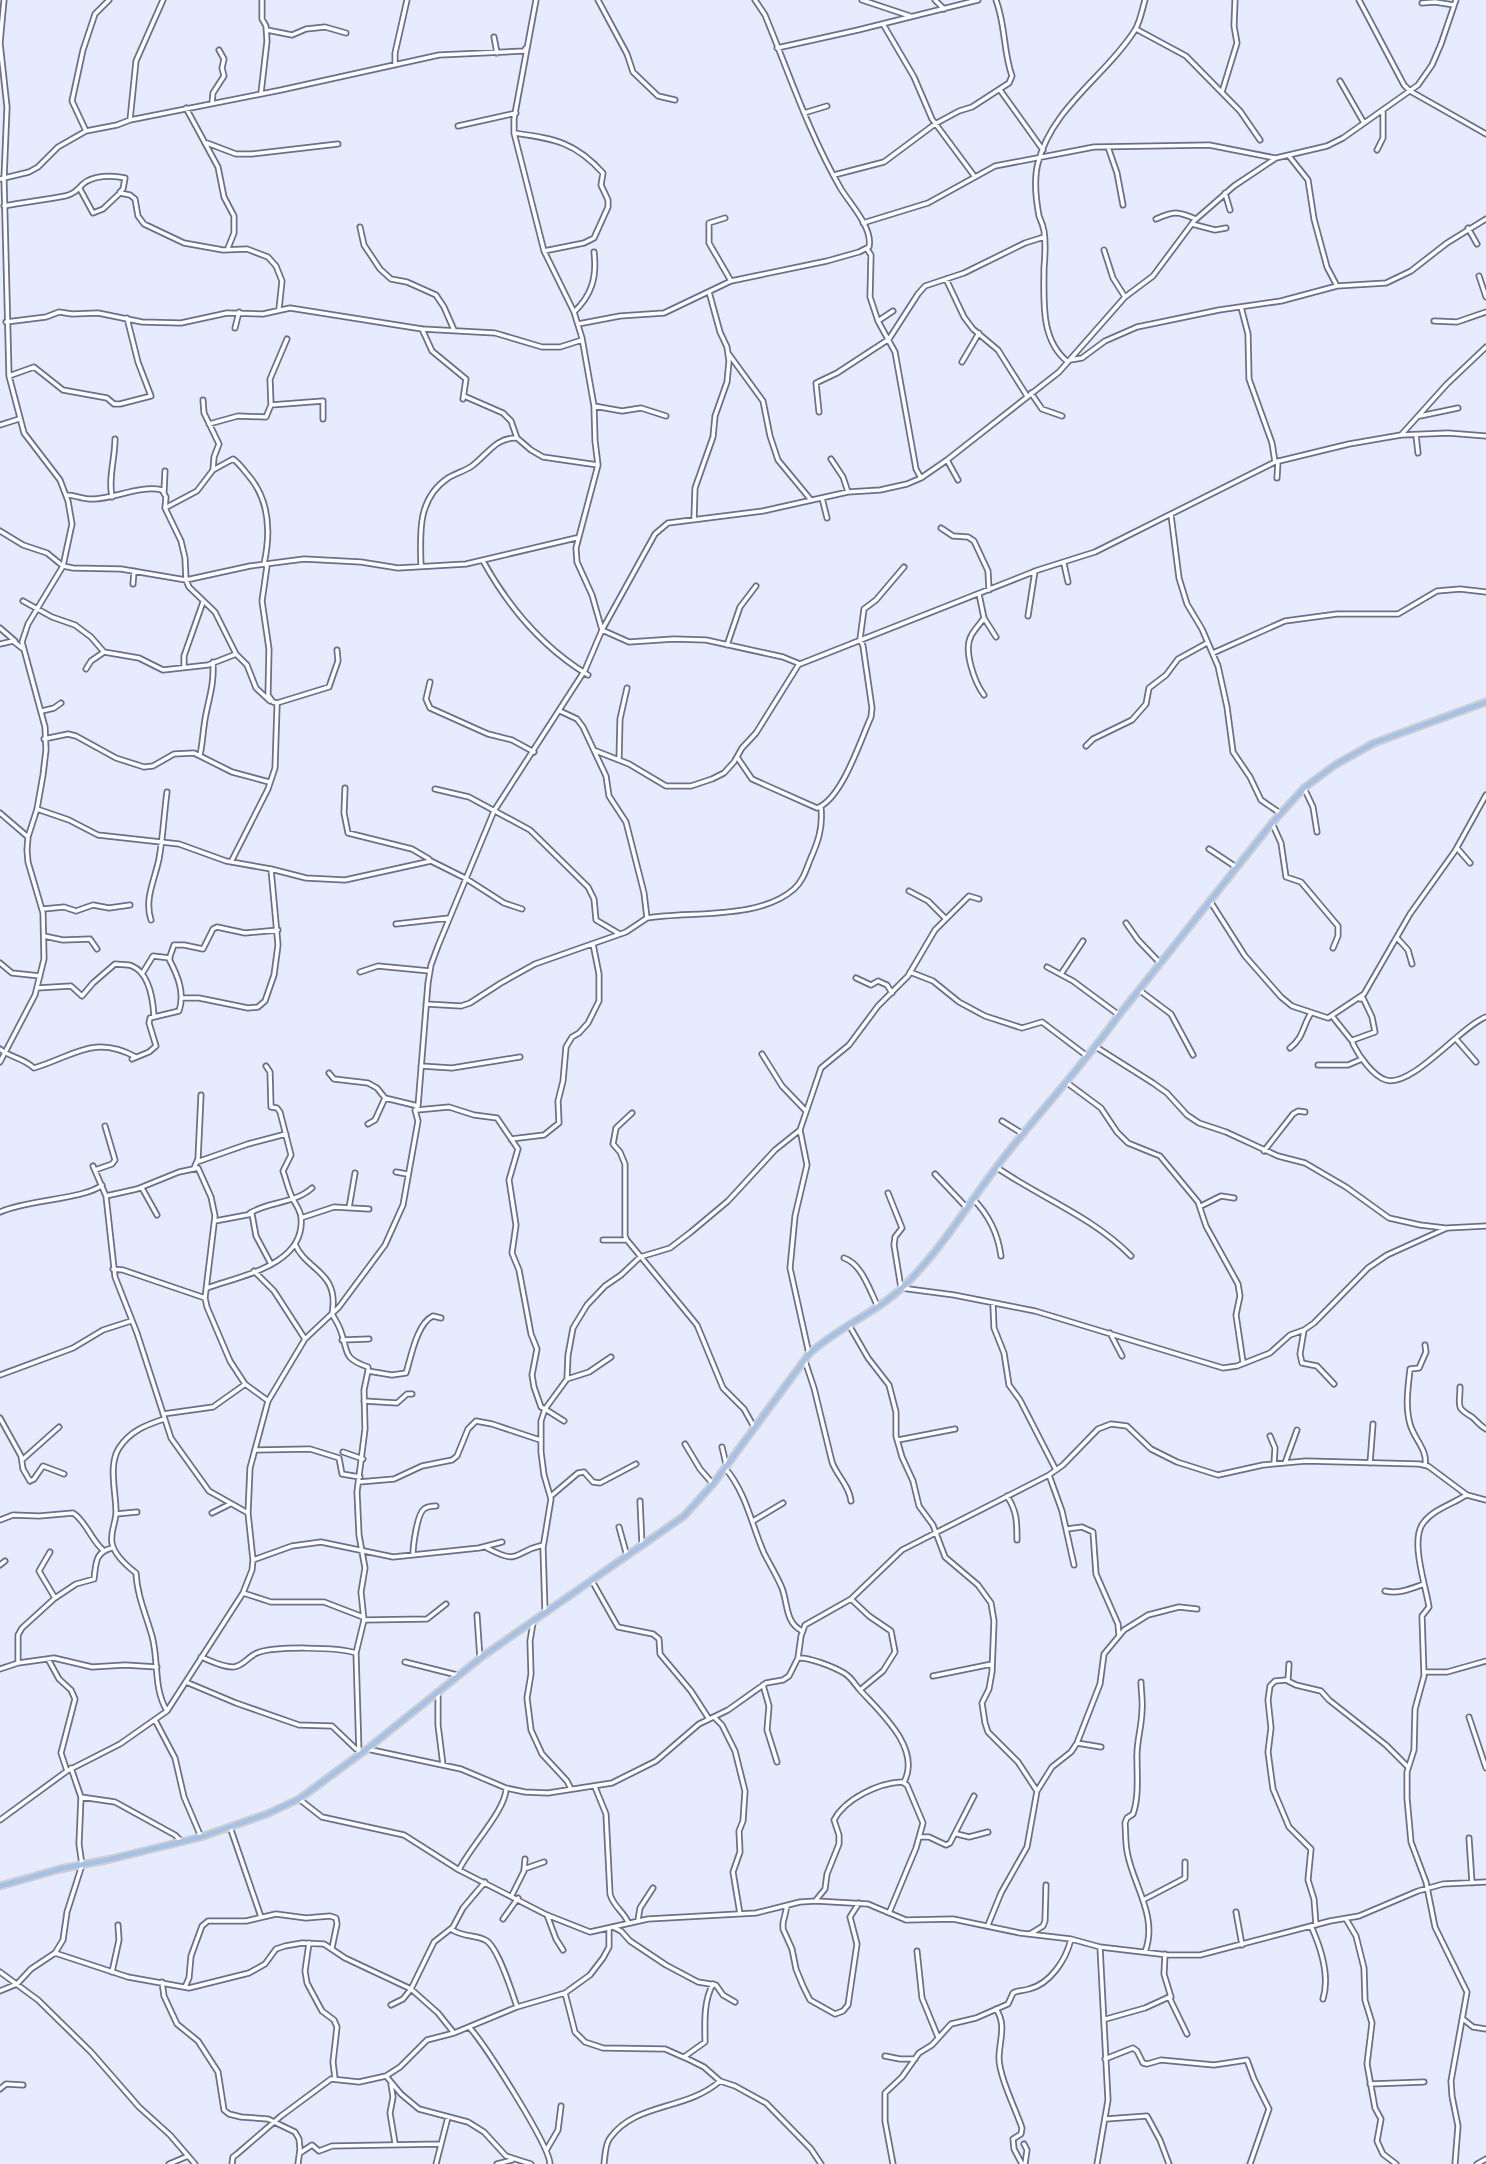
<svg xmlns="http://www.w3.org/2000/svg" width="1486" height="2164" viewBox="0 0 1486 2164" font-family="'PT Sans Narrow',sans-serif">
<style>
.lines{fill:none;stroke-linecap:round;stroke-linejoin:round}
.minor-casing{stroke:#6a708a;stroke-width:7}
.major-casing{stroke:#cfcfd2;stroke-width:9}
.minor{stroke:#fff;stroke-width:3.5}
.major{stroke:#a7c1e5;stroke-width:5}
</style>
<rect width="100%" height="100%" fill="#e6ebfd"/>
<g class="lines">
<g class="minor-casing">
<path id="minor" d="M536,0L514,119V133L544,251L574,312L582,338L594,406L595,441L598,465L576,548L577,562L592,595L602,630L629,642L674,639L706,640L783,657L800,664L1038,570L1095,552L1275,462L1349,444L1401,435L1448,433L1486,436
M598,0L627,54L633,72L658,96L675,100
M862,0L910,16
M935,0L944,9
M1359,0L1404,85L1410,91L1486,134
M1422,3L1435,2L1454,5
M883,24L914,77L932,119L975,177
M1136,29L1186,56L1240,111L1260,140
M267,30L292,35L306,29L325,27L346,33
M494,37L497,53
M777,48L858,30L978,0
M395,65V53L407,0
M1340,81L1364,123
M1000,90L1043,150
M1222,92L1237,43L1234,26L1235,0
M261,93L267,41L266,26L262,19V0
M212,103L213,93L224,76L222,68L224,59L219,50
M186,108L218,167L224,197L234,216V233L228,248
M804,113L827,106
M130,120L136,61L163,0
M458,126L516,113
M86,131L72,101L83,50L95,14L109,0
M514,133C554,139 574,141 603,173L601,185L608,200V207L594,238L584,243L544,251
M207,143L236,154H252L338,144
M1108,147L1117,173L1123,205
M1377,150L1383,138V112
M1289,156L1308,180L1314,219L1327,267L1337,286
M834,175L884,162L935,124L959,111L972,107L1009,83L1012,76C1003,51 1006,27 996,0
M0,179L29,172L38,167L58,147L86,131L117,125L130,120L281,90L439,55L524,51L526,48
M80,189L93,213L103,209L120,193L130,195L135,199L138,216L144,224L184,243L223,250L247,249L268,257L276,266L282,281L279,309
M1225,193L1230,210
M4,206C24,202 45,200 65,196C74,194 77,190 83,184C93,175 113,175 125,178L123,189L120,192
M725,218L709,223V243L731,281
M1156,219C1174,211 1177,211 1196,219
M863,223L928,203L995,166L1094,147L1209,145L1275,158
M1192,224L1215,230L1226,228
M360,227L364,245L380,269L391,279L407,282L436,295L444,307L454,330
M1468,228L1477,244
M867,249L871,255L870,297L878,321L895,352L916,469L921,478
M1104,250L1113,278L1125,297
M1479,276L1486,297
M946,279L964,317L973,329L998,350L1027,396
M1241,307L1248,334L1249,379L1272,443L1275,462
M574,312C592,295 597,277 594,252
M878,321L893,311
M1434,321L1457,322L1486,312
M6,322L46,317L59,312L72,314L98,313L142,322L181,323L227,313L263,314L290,308L422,329L495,333L542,347H560L582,340
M578,324L620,316L664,313L731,281L827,261L859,252L869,247C873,228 851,205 841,189C809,134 789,73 765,15L755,0
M235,328L239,312
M422,329L432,351L466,379L463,399
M728,353L763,401L770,436L778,460L811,500
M1070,360L1082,358L1105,341L1137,327L1219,310L1281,301L1337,286L1386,283L1411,271L1447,243L1486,219
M962,362L979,333
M1068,362C1040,340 1044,301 1044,268C1045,256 1046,243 1044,231C1043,225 1041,221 1039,216C1036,200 1034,178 1038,163C1052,107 1106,76 1135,30C1140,22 1142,10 1145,0
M9,376L34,367L63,390L107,398L114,404H120L151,396L138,362L127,318
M1031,393L1042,409L1062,416
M464,396L503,413L511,421L517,438L531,450L543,457L598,465
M203,400L204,413L219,444L214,457L213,470
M271,405L323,401V419
M594,406L622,411L641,408L666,416
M819,412L816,383L837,373L889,339L918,294L925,286L964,273L1025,243L1044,237
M1420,416L1458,408
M209,424L238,416L266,417L271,405L270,379L287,339
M0,425L19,419
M1401,435L1447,384L1486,347
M1416,435L1418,453
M831,459L843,477L848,492
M947,460L958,480
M1277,478L1278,461
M164,492L165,471
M66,495C76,495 84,500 94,499C116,498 141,485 162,490L166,497L165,508L181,541L185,558L186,580L189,587L215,612L236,654L247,665L256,688L270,701
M112,497C108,478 115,459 115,439
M822,498L827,518
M165,508L197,491L213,470L233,459C239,463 243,469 248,475C270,500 271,532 264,564L267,566L262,601L269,649L268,695L273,702L277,703V707L275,768L268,789L231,862
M1171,515L1179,578L1187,604L1202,629L1218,666L1227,707L1233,752L1250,777L1261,800L1280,813
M694,519L695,488L713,437L715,416L727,382L729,361L727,347L720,332L709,292
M941,528L953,536L968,537L974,541L988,571L989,590
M0,531L23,545L47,553L63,566L73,568L121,569L186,580L250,566L304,559L361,562L398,568L466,564L576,538
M483,561C509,608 542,647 588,675
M1064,564L1068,582
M421,566C420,533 417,499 448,478C456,473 465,471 472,466C487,455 496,437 517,438
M133,584L134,571
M979,594L984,618L996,637
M23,601L52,617L75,625L91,637L104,652L139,658L163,670L208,665L236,654
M1028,616L1035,571
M0,628L15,641
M0,644L13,641L22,648
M727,645L740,607L756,586
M1213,653L1285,621L1337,614H1398L1437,591L1460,589L1486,592
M184,666V656L203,602
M86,669L91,661L104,652
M430,682L426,699L430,708L488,734L512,740L534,752
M984,695C975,683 963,651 971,636C974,630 980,624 984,618
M277,703L329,687L338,661L337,650
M42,711L54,708L61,703
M44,739L68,734L76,736L116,758L144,767L153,766L174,754L194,753L232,772L269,782
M1086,746L1093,739L1132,720L1146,704L1149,688L1166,675L1178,659L1207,643
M596,751L629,764L666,786H691L712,779L724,773L734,762L742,748L756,733L799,664
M200,755C203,741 203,728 206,714C210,694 214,684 213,662
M737,757L752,779L817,808C842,799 860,741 871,717L872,708L863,646L860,639L864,609L876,600L904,567
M619,760L620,719L627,688
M345,788L344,813L348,833L412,849L429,859
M1304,788L1313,807L1317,832
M435,789L469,797L530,830L588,887L594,899L596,920L618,933
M37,809L69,820L98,835L179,844L226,861L271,869L306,878L345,880L431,861L465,878L504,903L522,909
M0,813L28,837
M1272,823L1281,843L1286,877L1301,882L1338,926V936L1333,948
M1457,848L1470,863
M1209,849L1236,867
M909,891L928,901L945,918
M1210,901L1245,956L1281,997L1292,1006L1328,1018L1364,994L1410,914L1455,851L1486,795
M43,909L64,907L76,911L93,905L109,908L130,905
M647,918C691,911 759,920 794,889C803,881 806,870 810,860C818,842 823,828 821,808
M151,920C144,899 155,879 159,859C163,837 164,814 167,792
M1126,923L1138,940L1160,963
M396,924L449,918
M44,936L63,940L90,939L97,949
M1398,939L1408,950L1412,964
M0,963L12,973L40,976
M1047,967L1073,981L1119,1015
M360,972L378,966L430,971
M910,972L933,981L959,1002L985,1016L1022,1028L1042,1022L1087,1056
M142,974L153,956L170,958
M1061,974L1083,941
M856,978L871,985L878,981L887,985L892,993
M37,988L71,986L82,996L93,983L115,964C120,965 128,964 132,966C149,973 153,1000 154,1016
M1139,990L1171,1014L1193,1055
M183,998H199L248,1008L258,1007L265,1001L274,975L278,945L271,869
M1360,999L1363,998L1372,1017L1375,1032L1353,1040V1044C1359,1056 1373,1076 1386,1080C1412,1088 1461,1026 1486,1017
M426,1004L461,1006L470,1003L501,983L535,964L626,932L647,918L644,893L626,822L609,796L606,776L583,727L577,719L560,711
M1332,1016L1352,1041
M1456,1039L1476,1062
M1096,1047L1153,1083L1167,1093L1187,1115L1199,1123L1226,1132L1278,1156L1305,1163L1346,1187L1389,1218L1420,1225L1445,1228
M1290,1048C1304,1037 1302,1027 1311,1013
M0,1049C11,1058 22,1057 34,1068C74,1056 94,1034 136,1057
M762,1054L782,1086L806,1111
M132,1059L149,1052L156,1046L149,1023L150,1018L179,1011C185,993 178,976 169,959L174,945H184L203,949L213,929L217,927L245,933L278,930
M0,1062L35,995L44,959L43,913L28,862L27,850L28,837L37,809L43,775L46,750L45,727L22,642L28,624L63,566L72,524L68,501L60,480L24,433L9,376L4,179L7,107L0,43L4,0
M1318,1065H1348L1362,1059
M421,1066L452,1068L520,1057
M329,1073L334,1079L368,1083L377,1088L385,1098L418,1106
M1066,1082L1101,1108L1117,1132L1128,1143L1160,1156L1198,1202L1206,1226L1238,1284L1240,1296L1236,1315L1243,1362
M417,1110L449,1107L474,1115L497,1118L518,1149L509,1180L516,1225L512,1253L519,1270L531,1334L537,1349L532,1375L534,1387L541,1407L545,1409L541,1421V1452L544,1475L551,1499L543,1548L545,1612
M632,1113L616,1128L613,1144L620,1152L625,1164V1236L627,1240L697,1325L723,1388L744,1409L754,1427
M1002,1121L1023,1134
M368,1124L375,1120L385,1098
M800,1130L807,1165L795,1216L790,1268L809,1354
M511,1139L544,1135L559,1123L558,1101L563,1081L566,1047L572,1037L579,1033L588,1023L599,1001V974L593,944
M1264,1151L1293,1114L1298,1111L1305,1112
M197,1162L248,1144L286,1134
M93,1166L106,1196L115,1277L137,1333L171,1438L209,1491L248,1513
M996,1167C1041,1198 1093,1217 1131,1256
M194,1168L198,1159L201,1095
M95,1170L112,1164L115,1160L105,1126
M396,1172L407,1174
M935,1174L967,1208
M142,1188L157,1215
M888,1193L902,1228L895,1237L894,1245L901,1288L954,1295L1035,1311L1223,1368L1237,1366L1270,1353L1290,1335L1304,1330L1314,1323L1368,1268L1387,1255L1447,1228L1486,1226
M106,1196L137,1189L179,1172L198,1168L211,1197L215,1216L205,1298L207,1307L230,1361L245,1384L267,1400
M973,1199C989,1215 998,1234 1001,1256
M1201,1206L1221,1196L1234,1198
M349,1208L355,1173
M0,1212C25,1200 86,1199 102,1185
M250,1213C270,1201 294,1204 312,1188
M301,1218L334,1207L369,1209
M215,1221L252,1214L256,1236L271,1264
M603,1240H627
M295,1244C306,1271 340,1271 332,1314C335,1319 338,1324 340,1329C349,1351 341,1358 368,1367V1371L392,1375L406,1373C411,1357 417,1323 433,1316L441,1318
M844,1258C862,1264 870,1291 878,1307
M113,1269L123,1270L205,1298
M254,1271L274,1291L305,1339
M207,1288C240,1276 306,1265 301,1217C300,1209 295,1204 292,1197C288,1189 286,1179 283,1171L291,1155L280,1112L277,1108L271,1107L270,1072L266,1066
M993,1305L994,1328L1004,1353L1009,1385L1020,1400L1056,1470
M849,1325L868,1358L889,1385L896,1412V1436L902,1457L913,1481L919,1506L933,1525L945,1557L978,1585L991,1603L994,1621L992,1672L989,1689L982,1703L985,1723L988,1732L1018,1762L1037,1791
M1304,1330L1300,1354L1302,1363L1317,1366L1334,1384
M1110,1333L1122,1356
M342,1340L369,1339
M805,1361L814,1388L832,1462C837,1476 849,1485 851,1501
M0,1375L73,1348L103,1330L131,1321
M567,1379L589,1372L611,1357
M1460,1387C1460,1407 1455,1407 1472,1417C1477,1421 1480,1426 1486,1429
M364,1401L397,1403L407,1394H412
M163,1414L213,1407L244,1385
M0,1418L21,1456L23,1469L30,1481L34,1479L43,1466L64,1474
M164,1419C146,1425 130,1431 119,1448C108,1465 116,1492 116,1512C116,1523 110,1531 112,1543C114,1554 127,1566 136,1573C137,1595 146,1615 152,1636C159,1661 153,1688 167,1711
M564,1421L545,1409L567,1379L568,1355L573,1328L587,1305L605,1286L621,1275L640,1257L670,1248L691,1232L728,1201L775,1150L800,1130L821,1068L849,1045L878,1006L908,976L935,930L969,896L979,899
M1270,1436L1275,1448L1274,1464
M898,1440L955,1429
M685,1444L700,1469L713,1484
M722,1447L726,1464
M256,1450L310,1449L339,1458L342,1474L360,1477
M343,1452L363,1459
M22,1460L59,1427
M1285,1463L1297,1430
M1370,1463L1373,1424
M1425,1465C1428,1450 1414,1439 1410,1424C1405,1406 1408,1388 1410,1369L1419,1368L1426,1352L1425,1345
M725,1468C746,1492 752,1526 764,1553C770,1565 777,1576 782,1588C788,1604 785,1622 802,1631
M1049,1475L1062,1511L1074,1565
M359,1482L394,1479L422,1466L452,1460L457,1456L468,1429L476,1421L492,1424L540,1440
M551,1496L578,1473L584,1472L593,1482L600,1483L636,1464
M1007,1496C1017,1511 1017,1522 1017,1540
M640,1501L642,1545
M212,1513L230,1504
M116,1514L137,1512
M0,1520L13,1515L39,1516L73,1513C86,1521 91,1540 103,1550
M753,1521L783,1503
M619,1527L627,1556
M1067,1529L1082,1527L1093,1532L1096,1574L1118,1624L1119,1636
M487,1548C521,1566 512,1552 543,1545
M50,1552L39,1571L55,1598
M413,1555C413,1546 417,1514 424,1509C428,1506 432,1506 436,1506
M253,1560L292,1546L321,1542L393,1557L479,1548L502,1542
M0,1565L5,1561
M592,1581L618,1627L653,1634L659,1639L660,1654L691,1691L709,1719
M1385,1591C1399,1594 1410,1589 1424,1584
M243,1593L271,1602H324L363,1617
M851,1599L869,1616L891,1631L895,1652L883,1671L860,1690
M477,1615L480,1659
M364,1620L427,1619L446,1604
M533,1623L530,1641L531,1674L527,1698L531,1730L542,1754L567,1781L571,1789
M201,1657C211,1661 222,1667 233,1667C244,1666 247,1657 257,1653C274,1646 338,1647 356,1653
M798,1658C809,1657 834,1667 844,1673C850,1676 855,1684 859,1689C879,1711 922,1748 904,1782
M48,1659L59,1679L71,1690L75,1699L61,1753L67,1771
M405,1662L457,1675
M18,1663V1635L22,1628L55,1598L76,1584L94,1579C96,1563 95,1552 112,1548
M0,1669L18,1663L54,1658L92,1667L125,1665L157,1667
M1424,1672H1447L1486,1661
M933,1676L992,1664
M1288,1680L1289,1664
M186,1682L236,1703L299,1725L332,1726L356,1749
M1141,1682C1141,1691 1143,1701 1142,1710C1142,1726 1136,1743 1137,1759C1137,1777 1139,1797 1133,1814L1127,1818L1125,1823C1126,1834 1125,1845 1128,1856C1135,1888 1158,1918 1145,1952
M763,1685L769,1706L767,1730L777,1762
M438,1692V1725L443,1765
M1469,1717L1486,1768
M715,1718L722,1725L735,1751L745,1791L743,1821L739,1831L740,1852L733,1872L740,1914
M155,1720L175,1758L184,1797L201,1837
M1077,1743L1101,1747
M367,1749L461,1769L506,1788L525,1792L548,1793L612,1783L656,1761L699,1724L728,1710L766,1683L783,1680L789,1676L798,1658L801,1636L805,1625L851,1599L902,1550L1049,1475L1063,1465L1098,1429L1111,1424L1127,1426L1151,1449L1177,1462L1218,1475L1263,1465L1306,1461L1419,1464L1428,1466L1467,1495L1486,1500
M359,1754L356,1653L364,1620L361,1592L365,1568L359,1535L357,1492L365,1429L364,1390L368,1371
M595,1787L606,1814L610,1894C613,1906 623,1911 628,1922
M81,1797L115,1802L175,1835L182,1842
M299,1799L322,1817L404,1835L459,1870L547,1915L590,1932L648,1919L756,1913L800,1902L816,1901L868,1904L906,1920L953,1919L1020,1933L1071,1939L1100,1947L1168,1955H1200L1330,1921L1359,1916L1418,1891L1443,1884L1486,1882
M0,1820L67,1771L120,1744L167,1711L243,1593L252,1570L253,1560L248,1513L250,1468L268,1401L305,1339L339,1307L385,1245L403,1205L418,1121L415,1110L418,1106L428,983L431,965L438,946L494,811L585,670L602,630L655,534L668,523L763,511L848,492L880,490L907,484L921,478L947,460L1059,372L1125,297L1153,276L1194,221L1234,186L1276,158L1327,146L1343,138L1418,85L1432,65L1441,44L1456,0
M230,1827L261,1917
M957,1834L969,1837L988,1832
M920,1837H929L946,1845L950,1843L974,1796
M1469,1838L1472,1883
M524,1869L544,1862
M459,1870C469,1848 507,1809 506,1788
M512,1895L524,1871L525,1859
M816,1900L825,1889L827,1874L839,1844V1835L834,1820C845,1799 878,1783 902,1782L907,1785L923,1823L916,1848L889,1913
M1143,1900L1185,1878V1862
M787,1906L783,1923V1929L792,1949L796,1969L803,1986L810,2000L835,2014L843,2011L848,2005L857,1944L850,1917L859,1903
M1236,1912L1242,1945
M547,1915L556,1939L563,1950
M503,1919L518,1898
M1346,1919L1356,1936L1364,1968L1365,2000L1372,2023L1367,2064L1375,2108L1381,2119L1377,2141L1383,2154L1396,2164
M638,1920L640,1908L653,1888
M988,1925L1001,1893L1027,1847L1037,1791L1052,1767L1071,1752L1077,1743L1100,1684L1104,1654L1124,1630L1148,1615L1179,1607L1197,1609
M1316,1925L1314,1899L1308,1880L1311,1849L1289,1827L1273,1789L1268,1752L1271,1728L1268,1700L1270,1686L1275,1681L1286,1680L1296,1685L1321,1691L1329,1700L1386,1745L1408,1767
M1311,1926C1321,1948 1330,1976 1323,1999
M613,1927L621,1931L630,1941L666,1965L698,1982L716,1985L723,1995L735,2002
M451,1929C463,1938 477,1934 487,1941C499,1950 512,1992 517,2007
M1030,1934L1043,1926L1045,1921L1046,1885
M309,1943L305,1971L307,1983L322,2011L334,2020L337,2027L333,2062L335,2079
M917,1951L922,1998L938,2037
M55,1953L128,1977L189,1988L249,1973L265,1964L276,1949L285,1946L302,1943L324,1944L345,1958L411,1989L438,2013L454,2033
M1165,1954L1164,1974L1171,1997
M0,1972L38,2000L91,2052L139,2107L170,2135L195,2164
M112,1972L119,1940L118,1925
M162,1982L164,1996L177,2024L198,2041L218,2072L224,2110L229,2114L241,2117L268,2119L295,2132L299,2139L300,2149L298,2164
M185,1987L189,1978L191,1956L202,1926L208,1921H246L276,1914L306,1918L330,1916L336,1918L337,1924L332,1948
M0,1991L17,1984L31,1969L55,1953L63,1940L67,1912L82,1865L79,1844L81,1797L71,1768
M565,1993L575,2032L585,2042L603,2048L665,2049L690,2060L704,2067L720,2081L735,2086L766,2103L811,2149L821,2164
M391,2005L403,1999L411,1989L434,1942L453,1927L463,1908L485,1882
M996,2009C1007,2025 999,2041 999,2058C999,2076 1016,2110 1022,2128L1021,2134L1013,2139L1014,2149L1022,2164
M1106,2019L1145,2008L1169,1997L1187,2034
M1463,2019L1473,2027L1486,2029
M469,2027C484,2043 550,2146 550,2164
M885,2056L900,2059H915
M684,2057L705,2042C705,2024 703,2002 713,1984
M1105,2059L1133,2048L1137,2051L1143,2063L1147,2064L1161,2060L1214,2065L1247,2060L1254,2079L1269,2109L1250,2164
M386,2076L401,2094L419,2109L468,2122L484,2132L506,2156L531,2164
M391,2084L393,2097L390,2113L395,2143
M1370,2084L1424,2082
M0,2089L6,2084L23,2085
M1106,2119L1147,2116L1160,2140L1169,2164
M1024,2144L1027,2150L1025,2164
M547,2149L558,2130L561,2106
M300,2153L312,2145L319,2151L332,2146L441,2144
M169,2164L188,2156
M232,2164L233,2157L237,2154L281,2116L331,2079L359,2082L386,2076L400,2067L427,2040L454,2033L517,2007L565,1993L590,1975L603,1958L609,1947V1929
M436,2164L448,2117
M497,2164L512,2160
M604,2164C605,2156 605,2144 610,2138C636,2102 686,2111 720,2081
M893,2164L885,2121V2093L902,2077L919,2053L932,2045L951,2024L976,2018L1008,2004L1013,1993C1018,1990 1023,1991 1029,1989C1050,1984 1066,1960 1071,1939
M1097,2164L1108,2100L1100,1947
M1455,2164L1458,2126L1452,2096L1451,2081L1467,1992L1435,1927L1426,1882L1411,1842L1407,1798V1772L1414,1750L1415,1709L1424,1676L1422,1616L1429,1607C1426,1586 1409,1539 1424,1522C1434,1509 1453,1504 1466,1495
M1477,2164L1486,2159"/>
</g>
<g class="major-casing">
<path id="major" d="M0,1886L60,1869L111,1859L201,1837L267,1814L299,1799L367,1749L483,1656L684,1516L713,1484L809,1354C838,1327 876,1313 904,1286C944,1247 971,1199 1005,1156C1043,1108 1084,1064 1119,1015L1272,823L1304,788L1335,765L1374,743L1486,702"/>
</g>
<use href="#minor" class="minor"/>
<use href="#major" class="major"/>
</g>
</svg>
